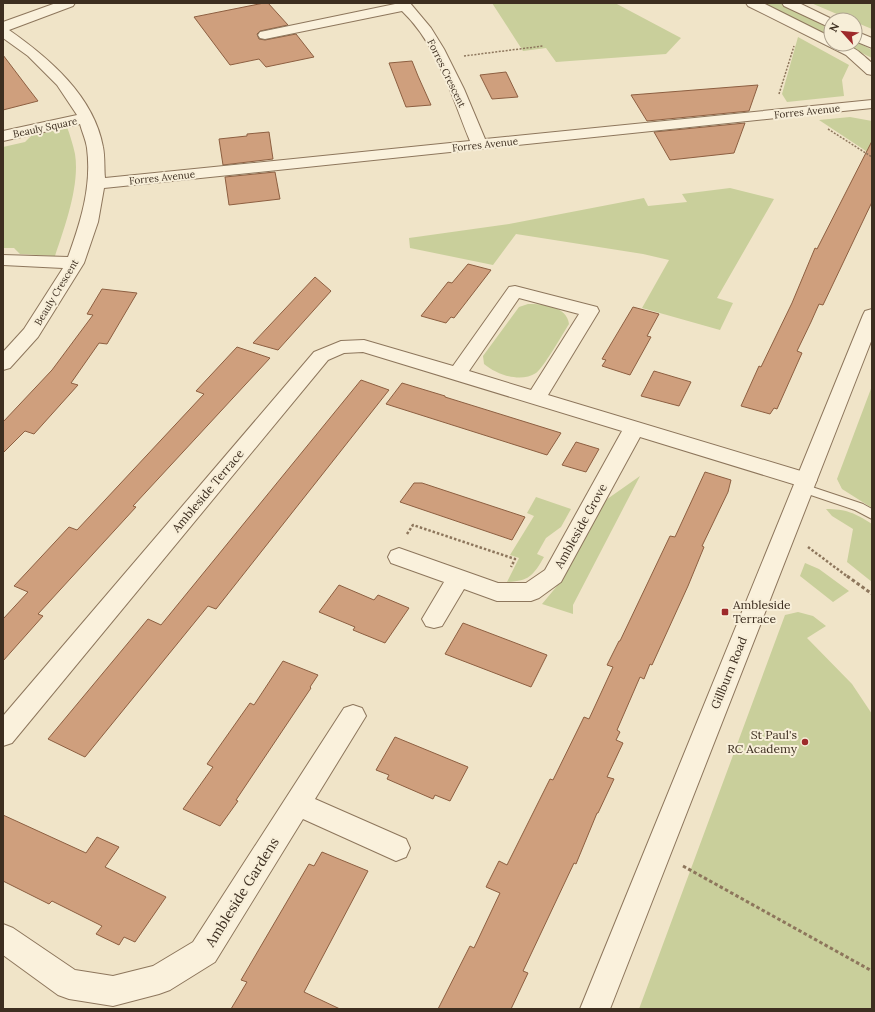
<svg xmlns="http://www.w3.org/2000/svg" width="875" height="1012" viewBox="0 0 875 1012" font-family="Lora,serif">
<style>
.green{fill:#c9cf9b}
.building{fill:#cf9f7d;stroke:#8d5f41}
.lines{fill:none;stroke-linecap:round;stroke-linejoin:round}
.service-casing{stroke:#8d765c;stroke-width:2}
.minor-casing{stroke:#8d765c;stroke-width:2}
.tertiary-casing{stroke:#8d765c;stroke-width:2}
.path-far2{stroke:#8d765c;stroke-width:1.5;stroke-dasharray:2 1.5;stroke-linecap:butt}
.path-far1{stroke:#8d765c;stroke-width:2.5;stroke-dasharray:2.5 2;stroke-linecap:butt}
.path{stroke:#8d765c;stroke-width:3;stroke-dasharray:3.5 2.5;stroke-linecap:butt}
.service{fill:#faf1dc;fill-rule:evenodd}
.minor{fill:#faf1dc;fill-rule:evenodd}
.tertiary{fill:#faf1dc;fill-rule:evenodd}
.poi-dot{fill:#9e2a2b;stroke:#f7eed8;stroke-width:1.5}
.labels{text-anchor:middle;stroke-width:4;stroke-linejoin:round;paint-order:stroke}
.far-street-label{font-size:10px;fill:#3d2e20;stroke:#f7eed8}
.street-label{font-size:12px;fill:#3d2e20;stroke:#f7eed8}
.poi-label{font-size:12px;fill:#3d2e20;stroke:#f7eed8;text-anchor:start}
.near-street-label{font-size:14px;fill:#3d2e20;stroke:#f7eed8}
</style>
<rect width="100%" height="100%" fill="#f0e4c8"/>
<path class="green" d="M492,3H615L681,38L666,54L556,62L546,48L523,51Z
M761,3H780L831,29V38Z
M811,3H872V29L855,22V20H851Z
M798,37L849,65L842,80L844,96L787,102L782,94Z
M855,41L872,50V58L843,44H855Z
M850,117L872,121V155L819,120Z
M67,127C70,135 73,145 75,154C80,185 65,226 55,256L20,254L14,248H3V147L25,142L32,135Z
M730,188L774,199L717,298L733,303L720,330L642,308L669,260L643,254L516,234L493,265L410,248L409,238L509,224L644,198L648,206L687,202L682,194Z
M528,304C543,304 567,306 569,324C564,332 542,370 536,373C521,383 497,375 484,364L483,356L519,307Z
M872,386V508L842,489L837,479Z
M640,476L573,605V614L542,604L557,586L603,502Z
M536,497L571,509L561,527L546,538L537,554L544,557C533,576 529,581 507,582L519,558L510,555L534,516L527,513Z
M826,509C846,509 855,513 872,524V582L847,562L853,529L832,516Z
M805,563L819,569L849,591L833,602L800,576Z
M798,612L813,616L826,626L807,638L852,684L872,714V1009H639L785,615Z"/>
<path class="building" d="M264,3H268L288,25L260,31L257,34L259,39L265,40L296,34L314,57L266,67L259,59L230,65L194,17Z
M3,55L28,88L38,101L3,110Z
M412,61L418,76L431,105L406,107L389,63Z
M506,72L518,97L492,99L480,75Z
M758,85L749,111L647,121L631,95Z
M745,123L734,153L670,160L654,132Z
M269,132L273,159L223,165L219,139L247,136V134Z
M872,141V202L823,305L819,304L811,322L797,351L802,353L777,409L774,408L770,414L741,406L759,366L761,367L792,303L815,248L817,249Z
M275,172L280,199L229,205L225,177Z
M468,264L491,270L454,318L451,317L446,323L421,316L448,282L452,283Z
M315,277L331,291L278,350L253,343Z
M102,289L137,293L107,344L99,343L71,383L78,385L34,434L25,431L3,453V422L52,370L93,315L87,314Z
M633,307L659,314L647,336L651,337L630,375L602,366L606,360L602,359Z
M237,347L270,358L133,506L136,507L38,614L43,616L3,661V619L28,592L14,586L69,527L77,530L204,394L196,391Z
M654,371L691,382L679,406L641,396Z
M361,380L389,390L216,609L208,606L85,757L48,739L148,619L161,625Z
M402,383L445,396V397L561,433L547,455L386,404Z
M576,442L599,449L586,472L562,465Z
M705,472L731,480L728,492L702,546L704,547L688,586L652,665L650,664L644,679L640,677L617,730L620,732L616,740L623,743L607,777L614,779L598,813H597L576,864L574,863L523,971L528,973L511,1009H438L470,946L474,948L500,893L486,887L499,861L507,865L550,779L553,780L584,717L589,719L613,667L607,665L619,641H620L670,536L675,537Z
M414,483H422L525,517L512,540L400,502Z
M339,585L374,600L378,595L409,608L385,643L353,630L355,627L319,612Z
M463,623L547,655L531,687L445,654Z
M283,661L318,675L310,687L311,688L236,800L238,801L220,826L183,809L213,767L207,764L250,703L254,705Z
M395,737L468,767L450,801L435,795L433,799L387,779L389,775L376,770Z
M3,815L86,853L97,837L119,847L105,867L166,897L135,942L124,937L119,945L96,934L102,926L52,901L49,904L3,881Z
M322,852L368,871L304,992L340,1009H231L247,982L241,980L309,864L314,866Z"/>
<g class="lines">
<g class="service-casing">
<path id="service" d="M803,484L863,504L872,509V519L855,510L799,491L797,488L799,485Z"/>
</g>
<g class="minor-casing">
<path id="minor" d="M56,3H75L73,6L9,30C49,58 94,96 103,147C105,157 104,168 105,178L470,141C452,97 437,44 402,11L265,39L260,38L258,35L260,32L265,31L395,4L394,3H410L431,28L444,49L464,89L485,139L872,100V108L104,188L98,222L84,263L38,337L10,368L3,370V352L24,329L63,268L3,265V255L68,257C81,221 92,186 87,148C86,140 82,132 80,124L3,141V131L77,115L57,85L28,56L3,38V22Z
M515,286L597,307L599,311L548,395L814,475L817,480L814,485L806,488L640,437L561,582L539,598L531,601H497L464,589L442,626L434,628L426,626L422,619L444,582L391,563L388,557L391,551L399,548L498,583H526L545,570L622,431L363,352L344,353L328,360L12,743L3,746V716L314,352L341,341L364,340L453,366L509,287ZM519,298L579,314L531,390L469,371Z
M353,705L362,708L366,716L315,799L406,839L410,848L406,857L396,861L303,819L215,962L170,990L159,994L113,1006L69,999L58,995L3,955V924L13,928L75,970L113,976L153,966L193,942L344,708Z"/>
</g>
<g class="tertiary-casing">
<path id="tertiary" d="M746,3H763L831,37V44C853,44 856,49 872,63V75L867,74L846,55L748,6Z
M782,3H799L834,20H831V28L784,6Z
M855,31L872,38V48L855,41Z
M872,309V339L610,1009H580L863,315L865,311Z"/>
</g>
<path class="path-far2" d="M464,56L543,46
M779,94L794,46
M828,129L872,157"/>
<path class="path-far1" d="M407,534L413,525L515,559L511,567
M808,547L848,577"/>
<path class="path" d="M847,576L872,594
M683,866L872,971"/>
<use href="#service" class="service"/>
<use href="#minor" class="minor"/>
<use href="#tertiary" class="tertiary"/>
</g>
<g class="poi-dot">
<rect x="721" y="608" width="8" height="8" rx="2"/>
<circle cx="805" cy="742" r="4"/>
</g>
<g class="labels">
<g class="far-street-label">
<text transform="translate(447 73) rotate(64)" y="4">Forres Crescent</text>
<text transform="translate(807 111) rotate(-6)" y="4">Forres Avenue</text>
<text transform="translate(45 127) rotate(-12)" y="4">Beauly Square</text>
<text transform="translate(485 144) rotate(-6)" y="4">Forres Avenue</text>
<text transform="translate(162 177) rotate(-6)" y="4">Forres Avenue</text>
<text transform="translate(56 292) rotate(-59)" y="4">Beauly Crescent</text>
</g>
<g class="street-label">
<text transform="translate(208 491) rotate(-50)" y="4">Ambleside Terrace</text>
<text transform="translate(581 526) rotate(-61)" y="4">Ambleside Grove</text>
<text transform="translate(729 673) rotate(-68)" y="4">Gillburn Road</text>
</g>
<g class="poi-label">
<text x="733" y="609">Ambleside<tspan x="733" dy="14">Terrace</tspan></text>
<text x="797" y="739" text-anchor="end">St Paul's<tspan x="797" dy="14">RC Academy</tspan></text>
</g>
<g class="near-street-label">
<text transform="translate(242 892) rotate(-58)" y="5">Ambleside Gardens</text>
</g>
</g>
<rect width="875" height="1012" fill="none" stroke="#3d2e20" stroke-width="8"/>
<g transform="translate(843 32) rotate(297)"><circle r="19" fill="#f7eed8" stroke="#ada18e"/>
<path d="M0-3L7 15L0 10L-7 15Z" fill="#9e2a2b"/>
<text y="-6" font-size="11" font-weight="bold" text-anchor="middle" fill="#3d2e20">N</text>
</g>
</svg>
